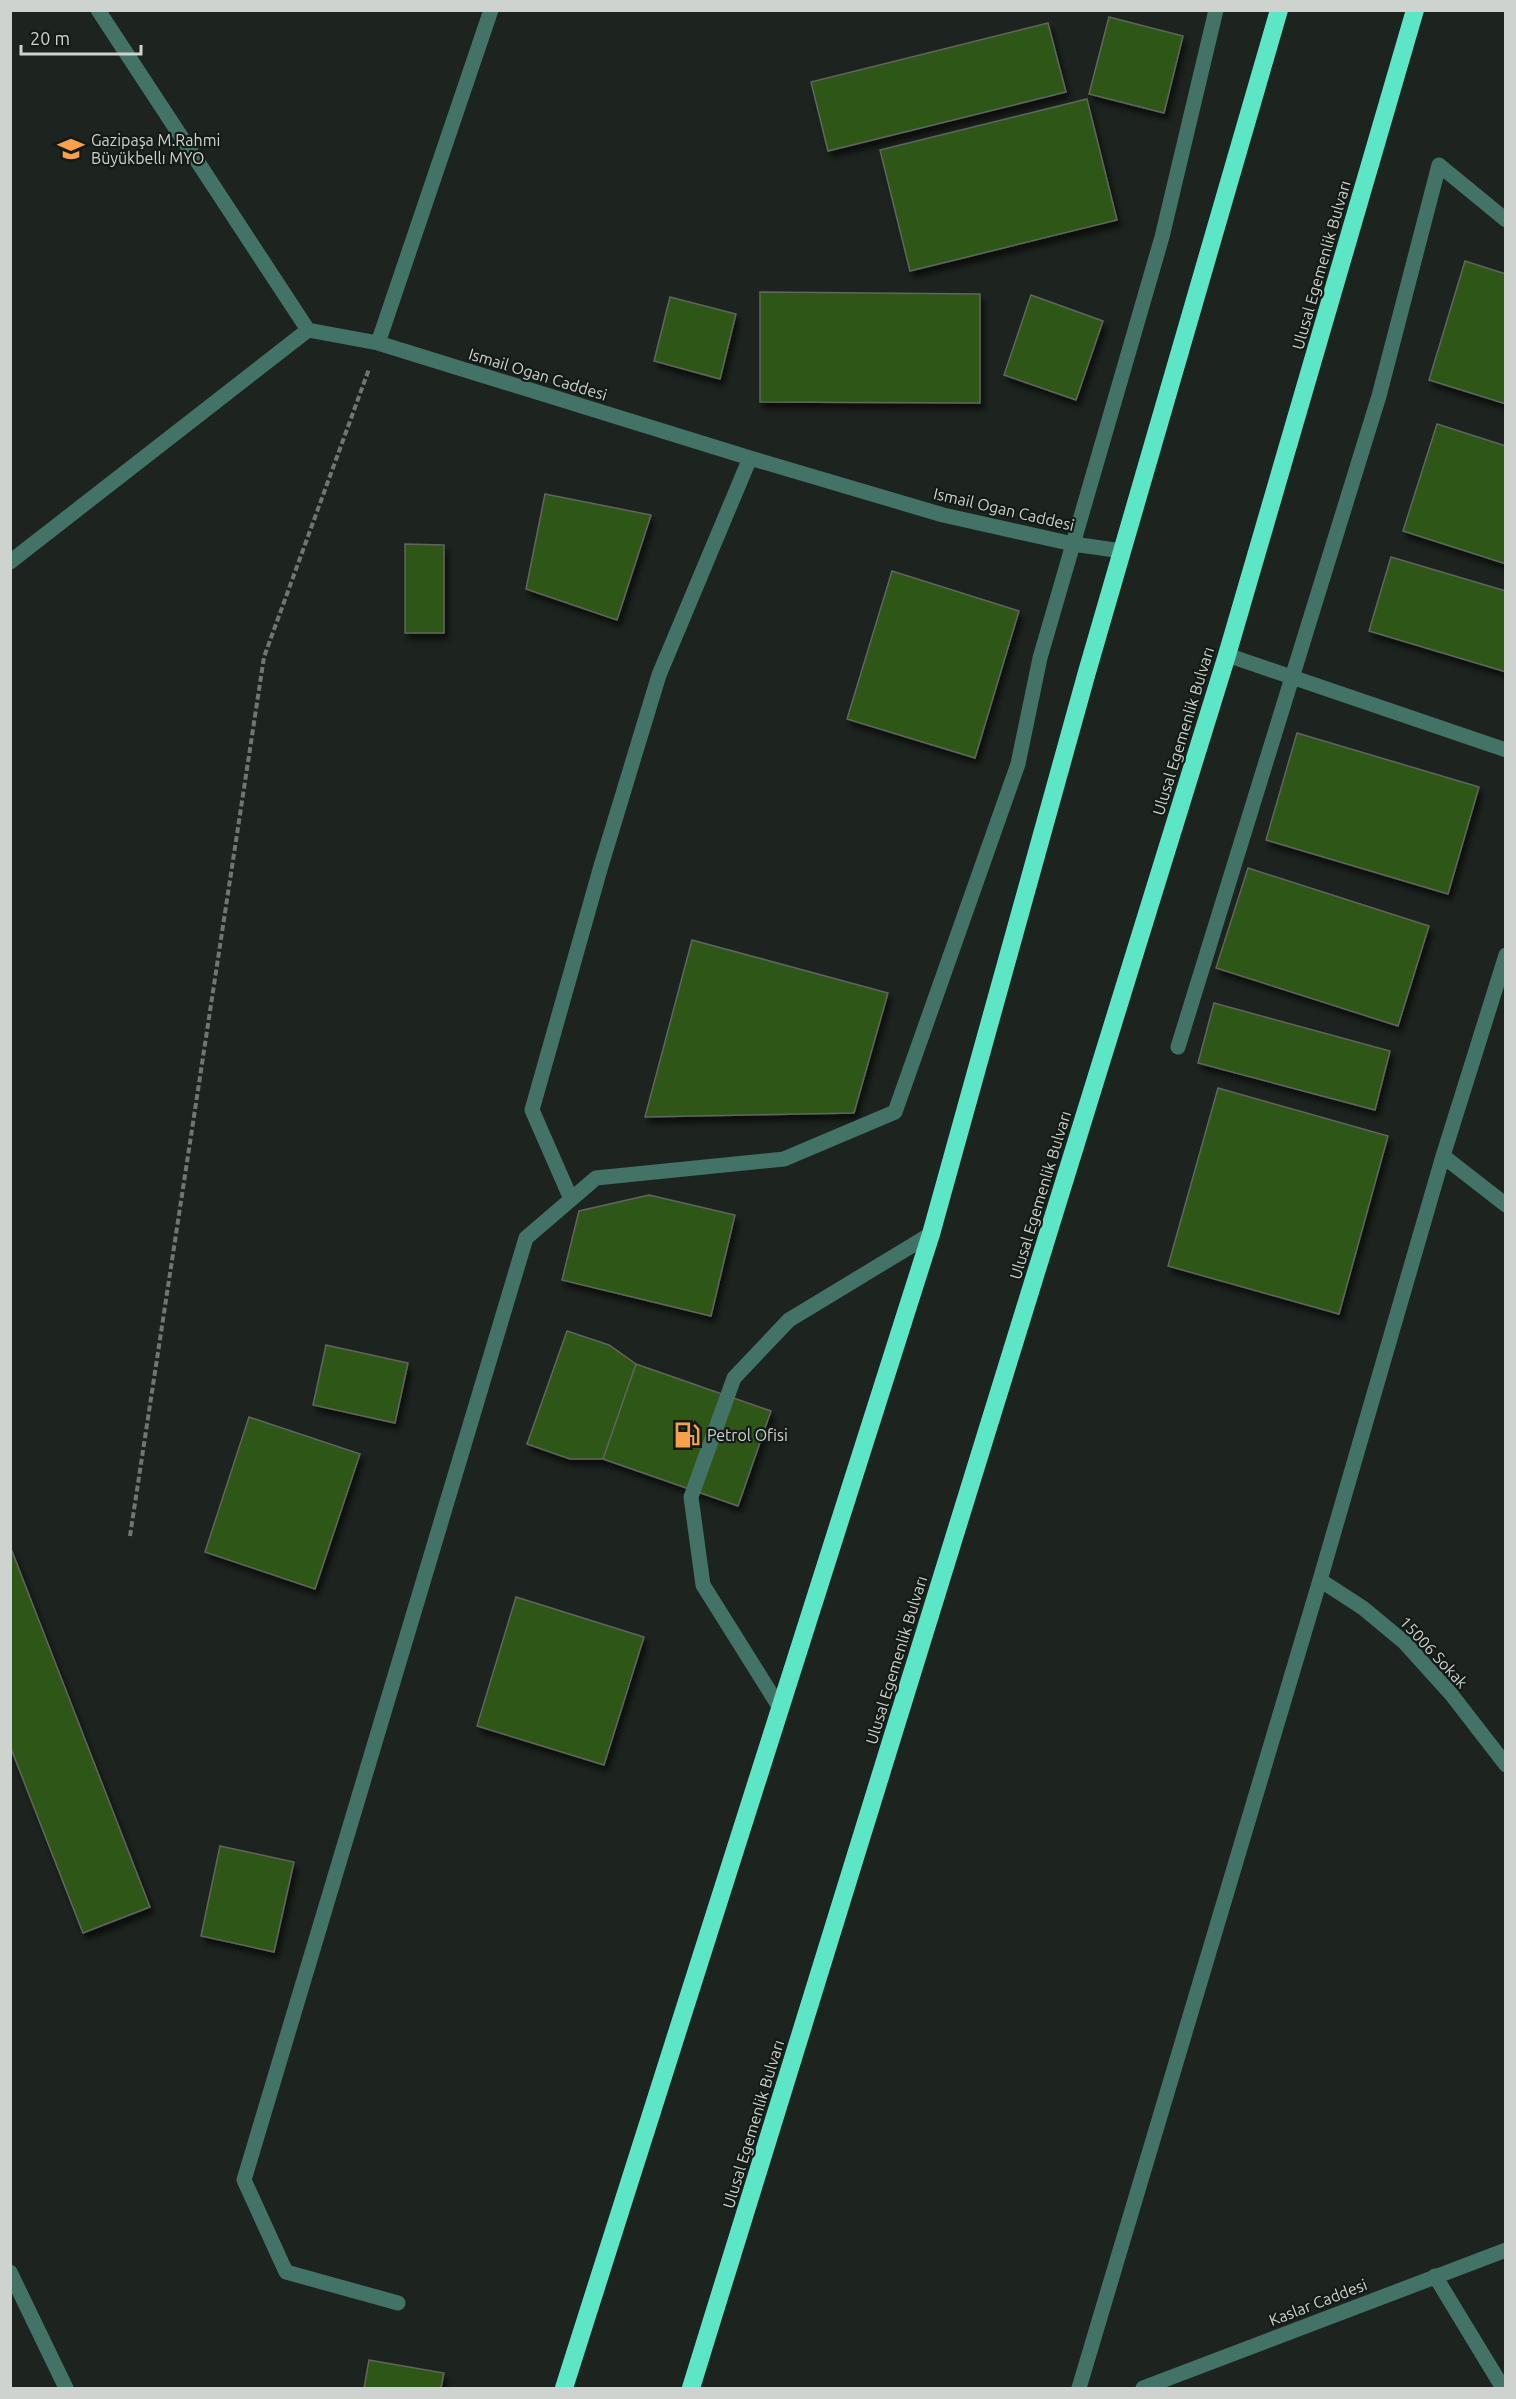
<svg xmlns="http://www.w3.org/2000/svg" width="1516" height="2399" viewBox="0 0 1516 2399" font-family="Ubuntu,sans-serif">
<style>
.building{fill:#2e5718;stroke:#60655d;stroke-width:1.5;filter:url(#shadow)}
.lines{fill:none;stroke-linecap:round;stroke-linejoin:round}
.path{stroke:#707672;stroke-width:4;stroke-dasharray:6 3;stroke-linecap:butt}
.minor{stroke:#427366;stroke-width:15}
.highway{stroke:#5de6c5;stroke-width:18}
.labels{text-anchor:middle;stroke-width:4.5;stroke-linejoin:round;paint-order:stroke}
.poi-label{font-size:16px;fill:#ced3d0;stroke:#141b16;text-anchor:start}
.street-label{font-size:16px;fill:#ced3d0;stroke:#141b16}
</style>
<defs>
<filter id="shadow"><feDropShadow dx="3.5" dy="6" stdDeviation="3" flood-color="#0009"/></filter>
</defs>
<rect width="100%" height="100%" fill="#1d241f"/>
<path class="building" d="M1109,17L1183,36L1164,113L1089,94Z
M1048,23L1066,92L828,151L811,82Z
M1087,99L1117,220L910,271L880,150Z
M1465,261L1506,274V404L1429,380Z
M760,292L980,294V403L760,402Z
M1031,295L1103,321L1076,400L1004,375Z
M670,297L736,314L720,379L654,361Z
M1437,424L1506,446V564L1403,531Z
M545,494L651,515L617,620L526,589Z
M405,544L444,545V633H405Z
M1391,557L1506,591V672L1369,631Z
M892,571L1019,611L975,758L847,719Z
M1297,733L1479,787L1448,894L1266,840Z
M1248,868L1429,926L1398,1026L1216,968Z
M692,940L888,993L854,1113L645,1117Z
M1214,1003L1390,1051L1375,1110L1198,1063Z
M1218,1088L1388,1136L1339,1314L1168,1266Z
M649,1195L735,1215L711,1316L562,1280L579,1211Z
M567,1331L609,1345L636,1364L603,1459H570L527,1444Z
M326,1345L408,1363L395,1423L313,1405Z
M636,1364L771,1411L738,1506L603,1459Z
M249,1417L360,1454L315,1589L205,1552Z
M10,1546L150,1907L83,1933L10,1746Z
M516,1597L644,1637L604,1765L477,1726Z
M220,1846L294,1862L274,1952L201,1936Z
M369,2360L444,2373L441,2388H364Z"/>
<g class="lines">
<path class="path" d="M130,1536L264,657L369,369"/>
<path class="minor" d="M98,10L308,330
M378,343L491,10
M10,562L308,330L378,343L750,458L943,515L1073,544L1122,551
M1227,655L1506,750
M1178,1047L1379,396L1439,165L1506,220
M1443,1156L1506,1205
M571,1199L532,1110L601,866L659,675L750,458
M1320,1580L1363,1608L1404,1642L1451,1694L1506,1765
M780,1708L703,1585L691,1497L734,1378L789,1320L931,1234
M10,2272L66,2388
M1435,2276L1503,2388
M398,2303L286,2272L244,2180L526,1238L596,1178L784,1159L895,1112L1018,764L1040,658L1162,237L1216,10
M1079,2388L1320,1580L1443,1156L1506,955
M1143,2388L1506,2250"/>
<path class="highway" d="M564,2388L931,1234L1087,672L1279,10
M691,2388L1227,655L1415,10"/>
</g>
<defs>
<g id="university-bare" transform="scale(2.07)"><path d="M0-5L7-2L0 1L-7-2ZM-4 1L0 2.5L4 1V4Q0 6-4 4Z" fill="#f9a04c" stroke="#141b16" stroke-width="2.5" paint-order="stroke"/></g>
<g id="fuel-bare" transform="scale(2.07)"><path d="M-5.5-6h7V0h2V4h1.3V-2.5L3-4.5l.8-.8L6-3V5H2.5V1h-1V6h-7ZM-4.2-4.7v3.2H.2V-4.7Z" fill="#f9a04c" stroke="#141b16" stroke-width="2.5" paint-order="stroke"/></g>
</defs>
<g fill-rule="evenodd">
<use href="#university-bare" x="71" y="149"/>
<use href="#fuel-bare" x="687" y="1435"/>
</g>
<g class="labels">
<g class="poi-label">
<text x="91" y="146">Gazipaşa M.Rahmi<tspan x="91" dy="18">Büyükbellı MYO</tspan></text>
<text x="707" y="1441">Petrol Ofisi</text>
</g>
<g class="street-label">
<text transform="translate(1321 265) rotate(-74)" y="6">Ulusal Egemenlik Bulvarı</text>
<text transform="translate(538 374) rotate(17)" y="6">Ismail Ogan Caddesi</text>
<text transform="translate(1004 509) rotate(13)" y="6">Ismail Ogan Caddesi</text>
<text transform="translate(1183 731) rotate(-73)" y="6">Ulusal Egemenlik Bulvarı</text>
<text transform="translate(1040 1195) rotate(-73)" y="6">Ulusal Egemenlik Bulvarı</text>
<text transform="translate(1434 1652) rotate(47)" y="6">15006 Sokak</text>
<text transform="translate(896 1660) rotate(-73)" y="6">Ulusal Egemenlik Bulvarı</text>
<text transform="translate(753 2124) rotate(-73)" y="6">Ulusal Egemenlik Bulvarı</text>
<text transform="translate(1318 2302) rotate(-21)" y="6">Kaslar Caddesi</text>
</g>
</g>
<rect width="1516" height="2399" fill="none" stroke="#ced3d0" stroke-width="24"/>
<path d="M21 45v9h120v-9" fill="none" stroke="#ced3d0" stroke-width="3"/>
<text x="30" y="45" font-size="18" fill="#ced3d0" stroke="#141b16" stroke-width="4.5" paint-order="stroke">20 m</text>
</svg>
